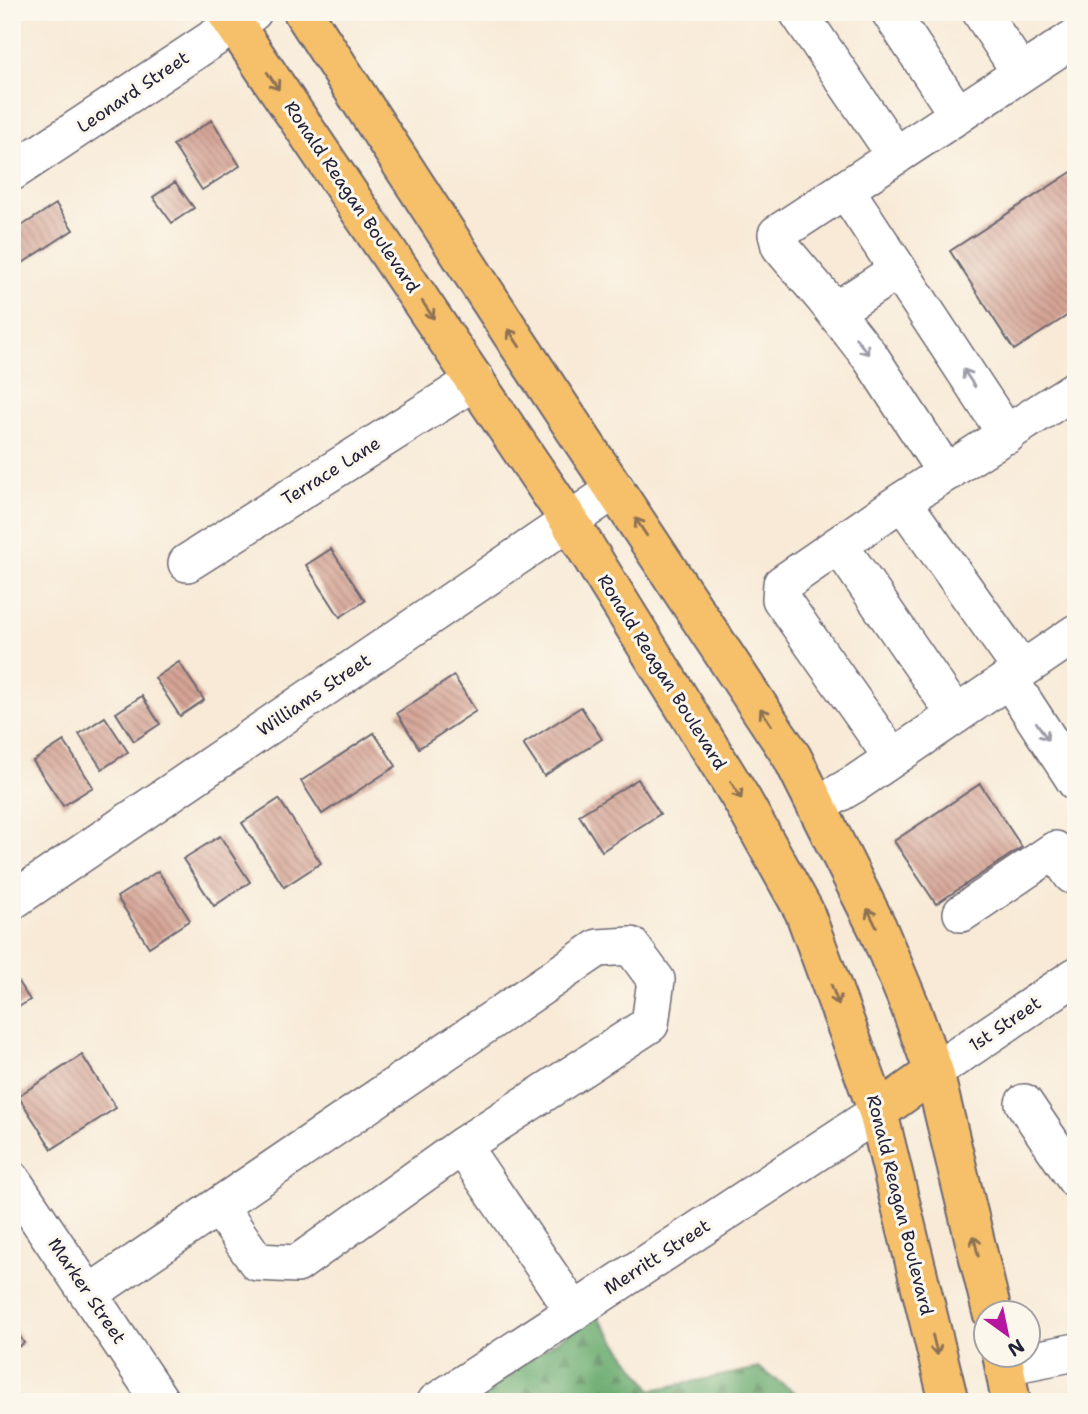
<svg xmlns="http://www.w3.org/2000/svg" width="1088" height="1414" viewBox="0 0 1088 1414" font-family="'Shantell Sans',sans-serif">
<style>
.forest{fill:url(#forest-firs);stroke:#466654;stroke-width:2}
.building{fill:url(#building-back-hatch)}
.lines{fill:none;stroke-linecap:round;stroke-linejoin:round}
.minor-casing{stroke:#6d6872;stroke-width:40}
.major-casing{stroke:#6d6872;stroke-width:42}
.minor{stroke:#fff;stroke-width:37}
.major{stroke:#f6c06b;stroke-width:38}
.oneway{stroke:#8c7153}
.oneway2{stroke:#9c9ca7}
.labels{text-anchor:middle;stroke-width:6;stroke-linejoin:round;paint-order:stroke}
.street-label{font-size:18px;fill:#22223b;stroke:#fbf7ec}
</style>
<defs>
<pattern id="forest-firs" width="22" height="20" patternUnits="userSpaceOnUse" patternTransform="scale(1.75)"><rect width="22" height="20" fill="#69aa6e"/><path d="M5 1l3.5 6h-7zM16 11l3.5 6h-7z" fill="#568a5c"/></pattern>
<pattern id="building-back-hatch" width="6" height="6" patternUnits="userSpaceOnUse" patternTransform="scale(1.75)"><rect width="6" height="6" fill="#d5a495"/><path d="M-1 5l2 2M0 0l6 6M5-1l2 2" fill="none" stroke="#ac857b"/></pattern>
</defs>
<rect width="100%" height="100%" fill="#fbf7ec"/>
<filter id="ink" filterUnits="userSpaceOnUse"><feTurbulence type="fractalNoise" baseFrequency=".0143" numOctaves="2"/><feDisplacementMap in="SourceGraphic" scale="14" xChannelSelector="R" yChannelSelector="G"/><feConvolveMatrix kernelMatrix="1 2 1 2 8 2 1 2 1" color-interpolation-filters="sRGB"/></filter>
<filter id="wash" filterUnits="userSpaceOnUse"><feTurbulence type="fractalNoise" baseFrequency=".00686" numOctaves="4" result="noise"/><feDisplacementMap in="SourceGraphic" scale="28" xChannelSelector="R" yChannelSelector="G"/><feGaussianBlur stdDeviation="1.57" result="paint"/><feColorMatrix in="noise" values="0 0 0 0 0 0 0 0 0 0 0 0 0 0 0 0 0 1.4 0 .05"/><feComposite in="paint" operator="in"/></filter>
<g filter="url(#wash)">
<rect width="100%" height="100%" fill="#f8ead7"/>
<path class="forest" d="M596,1315L652,1390L759,1368L809,1402H464Z"/>
<g id="blocks">
<path class="building" d="M212,120L240,166L202,190L173,145Z
M1076,169V310L1014,350L950,251Z
M175,182L194,208L172,223L153,197Z
M56,204L73,230L12,270V232Z
M331,549L365,601L340,617L306,565Z
M179,662L204,700L180,716L155,678Z
M454,676L476,711L419,748L397,713Z
M142,696L160,724L134,741L116,713Z
M581,707L602,739L544,776L523,744Z
M105,717L128,752L102,769L79,734Z
M374,733L396,766L322,814L301,781Z
M64,741L93,787L63,806L33,761Z
M638,779L660,814L602,851L579,815Z
M980,784L1022,847L936,904L894,841Z
M279,799L321,863L284,887L242,823Z
M220,836L250,882L214,906L183,859Z
M158,871L190,920L149,947L117,897Z
M12,973L30,1000L12,1011Z
M82,1055L116,1108L52,1149L18,1096Z
M12,1324L24,1343L12,1351Z"/>
</g>
</g>
<g filter="url(#ink)">
<use href="#blocks" fill-opacity="0" stroke="#6d6872" stroke-width="2"/>
<g class="lines">
<g class="minor-casing">
<path id="minor" d="M798,12L896,156
M890,12L958,115
M981,12L1021,73
M12,172L253,12
M845,189L1007,435
M835,311L898,270
M950,471L940,464L871,358L824,298L780,246L777,234L1076,37
M902,501L1076,389
M839,545L956,715
M187,563L476,380
M1009,679L1076,782
M893,758L781,599L782,584L902,501L1022,670
M817,806L856,783L1076,633
M12,901L616,489
M962,913L1055,850L1072,875
M934,1072L1076,976
M1024,1103L1076,1180
M12,1180L161,1402
M219,1207L257,1262L297,1264L462,1146
M89,1294L598,948L631,946L656,980L650,1024L462,1146L574,1311
M1005,1366L1076,1352
M436,1402L878,1112"/>
</g>
<g class="major-casing">
<path id="major" d="M226,12L570,522L742,800L804,911L878,1112L949,1402
M303,12L519,345L792,757L877,927L910,1006L934,1072L992,1312
M878,1112L934,1072
M1002,1354L1011,1402"/>
</g>
<use href="#minor" class="minor"/>
<use href="#major" class="major"/>
</g>
<defs><path id="oneway-shaft" d="M-6 0H5M1.5-3L5.5 0L1.5 3" fill="none" stroke-width="1.6" stroke-linecap="round" stroke-linejoin="round" transform="scale(1.75)"/></defs>
<g class="oneway">
<use href="#oneway-shaft" transform="translate(273 81) rotate(56)"/>
<use href="#oneway-shaft" transform="translate(428 310) rotate(56)"/>
<use href="#oneway-shaft" transform="translate(514 338) rotate(-123)"/>
<use href="#oneway-shaft" transform="translate(641 527) rotate(-123)"/>
<use href="#oneway-shaft" transform="translate(766 717) rotate(-123)"/>
<use href="#oneway-shaft" transform="translate(736 790) rotate(58)"/>
<use href="#oneway-shaft" transform="translate(872 918) rotate(-116)"/>
<use href="#oneway-shaft" transform="translate(835 995) rotate(70)"/>
<use href="#oneway-shaft" transform="translate(976 1246) rotate(-103)"/>
<use href="#oneway-shaft" transform="translate(935 1345) rotate(76)"/>
</g>
<g class="oneway2">
<use href="#oneway-shaft" transform="translate(862 346) rotate(52)"/>
<use href="#oneway-shaft" transform="translate(969 378) rotate(-123)"/>
<use href="#oneway-shaft" transform="translate(1042 731) rotate(57)"/>
</g>
</g>
<g class="labels">
<g class="street-label">
<text transform="translate(133 92) rotate(-34)" y="6">Leonard Street</text>
<text transform="translate(352 197) rotate(56)" y="6">Ronald Reagan Boulevard</text>
<text transform="translate(331 471) rotate(-32)" y="6">Terrace Lane</text>
<text transform="translate(662 672) rotate(58)" y="6">Ronald Reagan Boulevard</text>
<text transform="translate(314 695) rotate(-34)" y="6">Williams Street</text>
<text transform="translate(1005 1024) rotate(-34)" y="6">1st Street</text>
<text transform="translate(900 1205) rotate(76)" y="6">Ronald Reagan Boulevard</text>
<text transform="translate(657 1257) rotate(-33)" y="6">Merritt Street</text>
<text transform="translate(87 1291) rotate(56)" y="6">Marker Street</text>
</g>
</g>
<rect width="1088" height="1414" fill="none" stroke="#fbf7ec" stroke-width="42"/>
<g transform="translate(1007 1334) rotate(147)"><circle r="33" fill="#fbf7ec" stroke="#a4a2a5" stroke-width="2"/>
<path d="M0-5L12 26L0 18L-12 26Z" fill="#b5179e"/>
<text y="-10" font-size="19" font-weight="bold" text-anchor="middle" fill="#22223b">N</text>
</g>
</svg>
